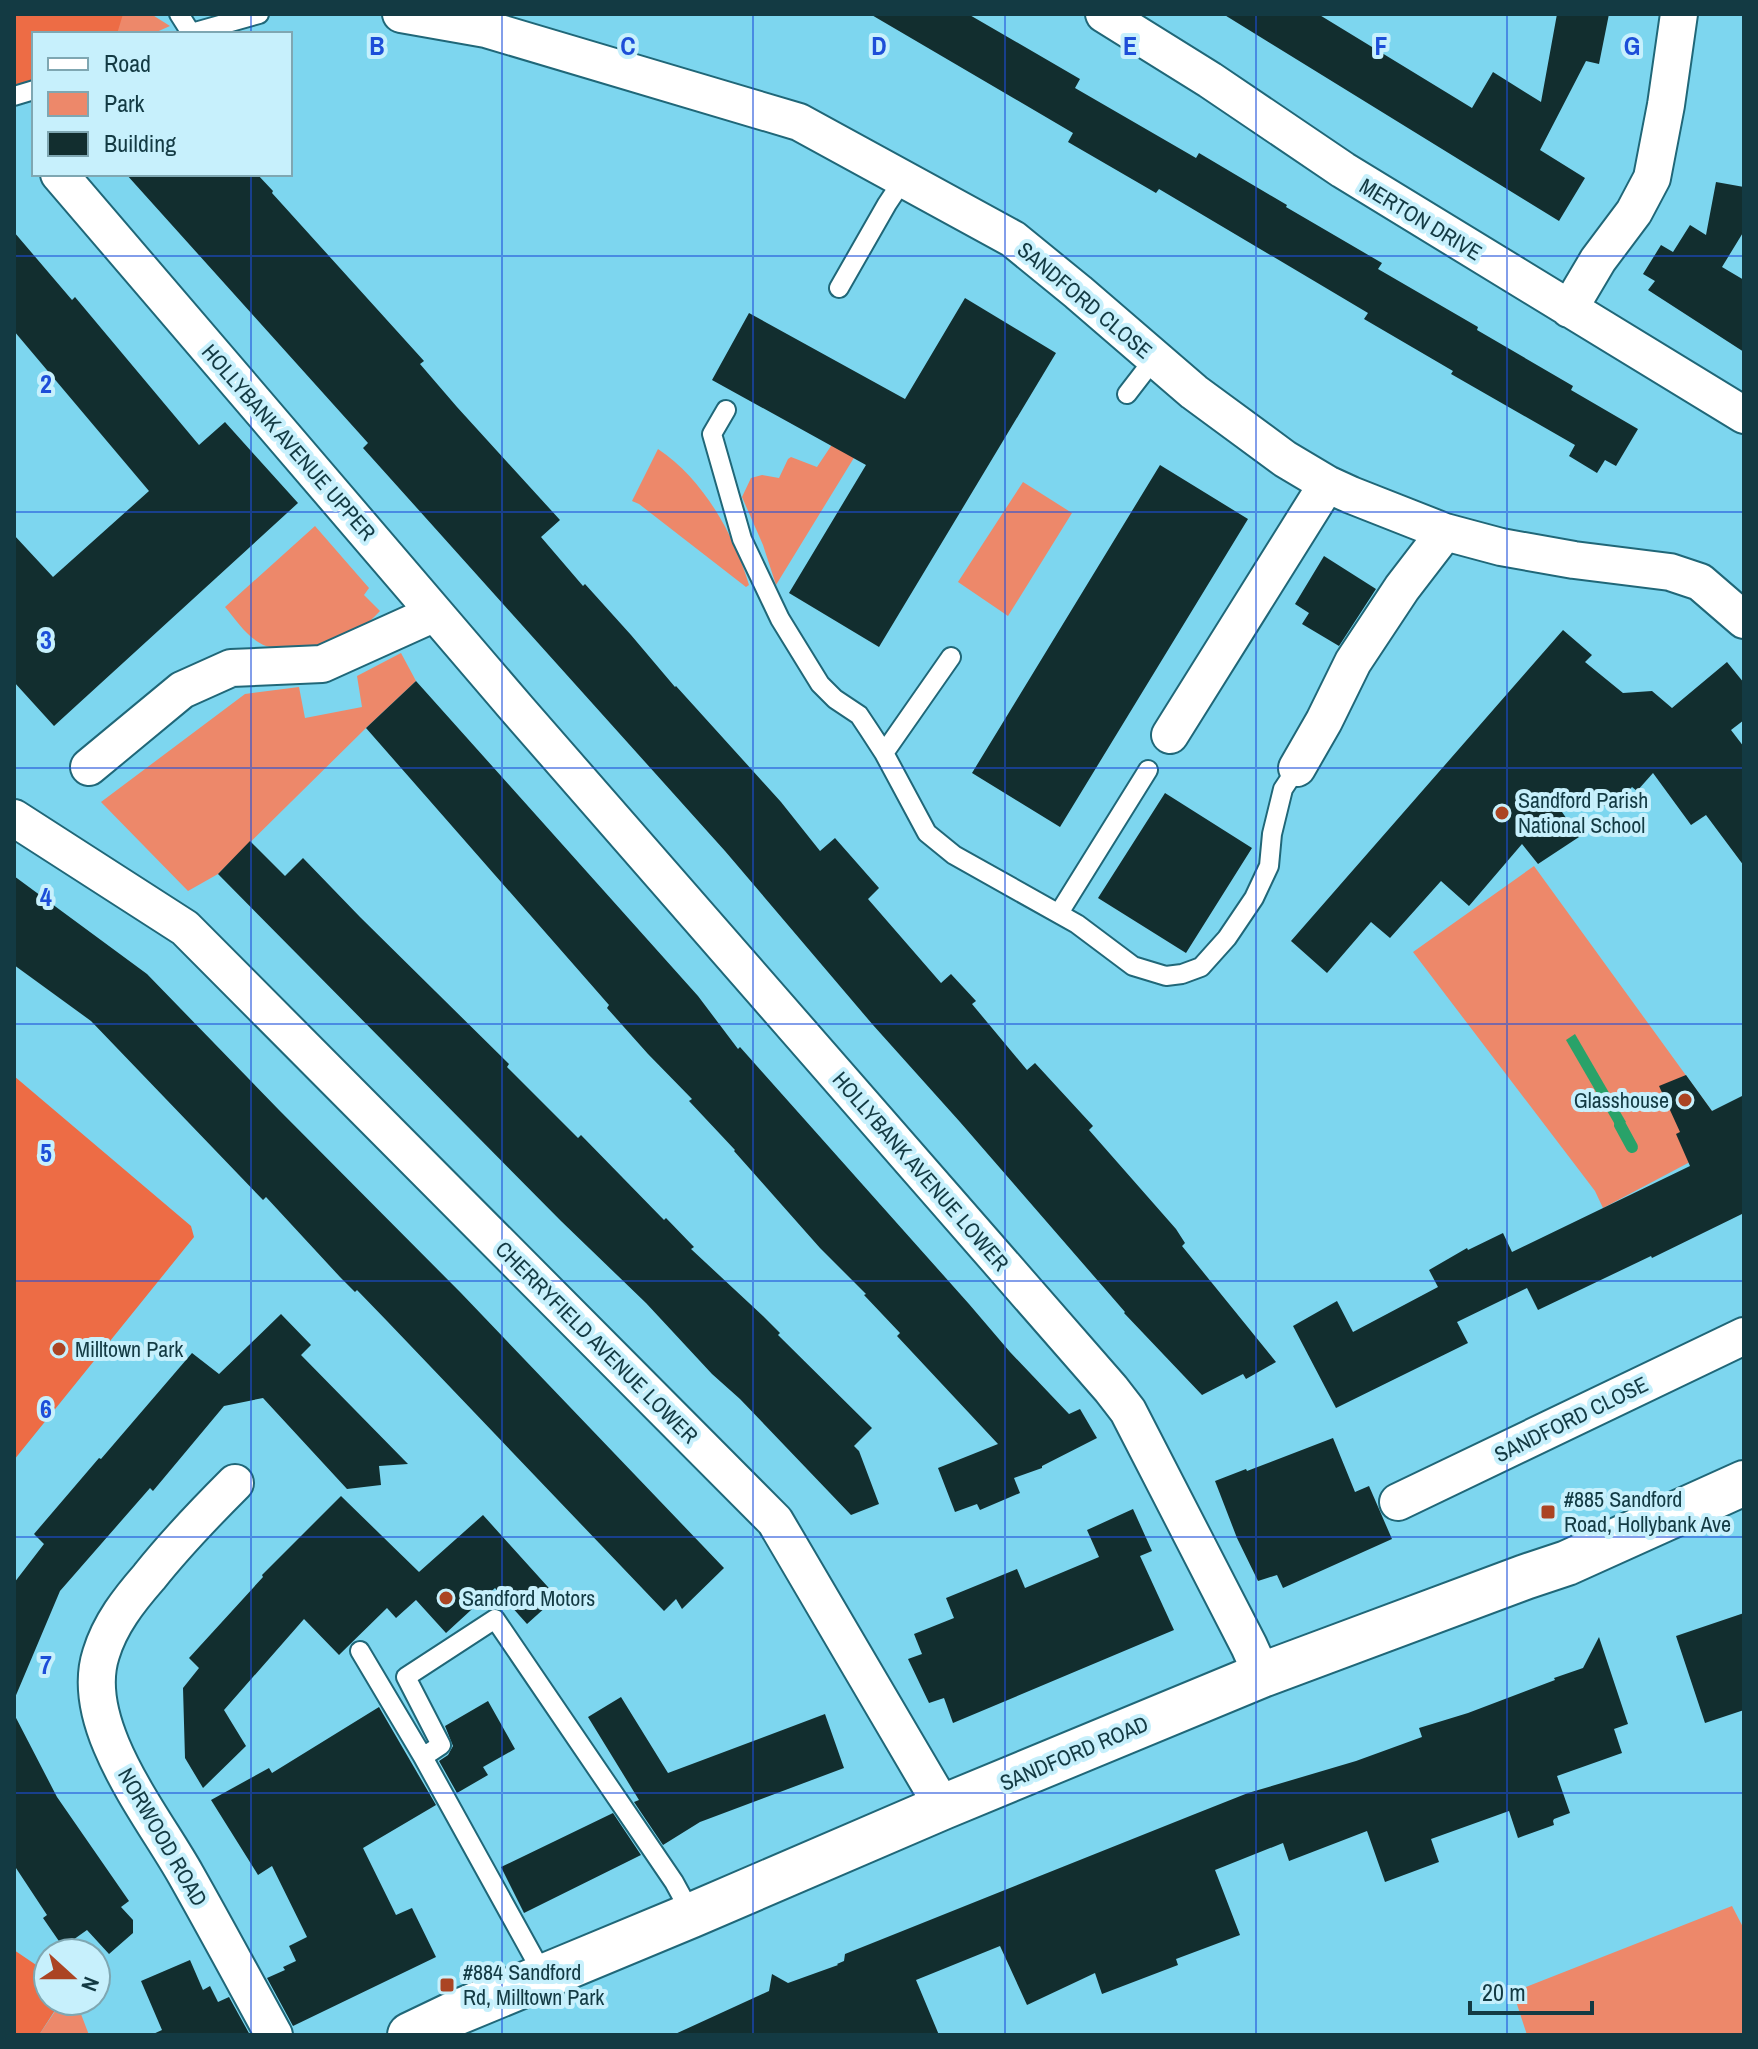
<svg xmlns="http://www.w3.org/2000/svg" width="1758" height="2049" viewBox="0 0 1758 2049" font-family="'Archivo Narrow',sans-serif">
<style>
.green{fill:#ed886a}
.forest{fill:#ed6c45}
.water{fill:#29a269}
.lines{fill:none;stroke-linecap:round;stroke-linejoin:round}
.stream{stroke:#29a269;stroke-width:12}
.building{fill:#122e2f}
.lane-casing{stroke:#206778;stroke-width:22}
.street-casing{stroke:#206778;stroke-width:40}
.secondary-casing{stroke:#206778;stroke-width:48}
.lane{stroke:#fff;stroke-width:18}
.street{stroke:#fff;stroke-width:36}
.secondary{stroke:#fff;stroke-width:44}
.grid{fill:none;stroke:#1d4ed8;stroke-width:2;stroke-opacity:0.55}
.poi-dot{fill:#ab4423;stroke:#c7f0fc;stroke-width:3}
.labels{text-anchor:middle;stroke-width:8;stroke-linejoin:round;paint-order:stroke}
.street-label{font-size:22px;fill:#133a43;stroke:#c7f0fc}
.poi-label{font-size:22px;fill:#133a43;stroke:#c7f0fc;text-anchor:start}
.grid-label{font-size:26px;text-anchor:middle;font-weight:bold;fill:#1d4ed8;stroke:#c7f0fc;stroke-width:8;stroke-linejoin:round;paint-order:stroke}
</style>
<rect width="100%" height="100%" fill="#7dd6ef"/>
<path class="green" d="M14,14H151L170,26L152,34H34Z
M849,419L871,430L776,585L763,545L742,497L751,478L762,475L779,478L788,459L791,457L817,467Z
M658,449C703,479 734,534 749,585L746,587L639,504L632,501Z
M1023,482L1072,513L1008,616L958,582Z
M315,526L369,588L364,595L380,611C354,639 322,652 284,648C279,647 271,648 266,646C248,639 237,621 225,607Z
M401,653L416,681L366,728L218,874L188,891L101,802L245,694L299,687L305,718L362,707L357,676Z
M1534,866L1714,1114L1690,1162L1603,1208L1595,1191L1413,952Z
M1732,1906L1744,1929V2035H1527L1513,1992Z
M62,2001H76L89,2035H39Z"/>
<path class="forest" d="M14,14H123L117,34H34V82L14,91Z
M14,1076L191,1226L194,1237L14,1460Z
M14,1950L48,1973V2001H61L39,2035H14Z"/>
<path class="water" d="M1575,1034L1626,1122L1617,1128L1566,1040Z"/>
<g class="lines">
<path class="stream" d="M1620,1125L1632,1147"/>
</g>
<path class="building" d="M870,14H968L1080,79L1075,88L1196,158L1199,153L1287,205L1286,207L1382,263L1378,269L1478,327L1477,330L1573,386L1571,390L1638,429L1616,466L1605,460L1597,473L1569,456L1575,445L1451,374L1453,371L1364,319L1368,313L1159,189L1156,193L1068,142L1073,133Z
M1223,14H1318L1472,108L1493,72L1541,102L1557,14H1609L1599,64L1586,61L1540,150L1585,178L1559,221Z
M126,174H257L273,191L272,193L424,361L420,364L457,407L560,520L541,537L583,586L585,584L631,635L675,687L676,686L781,802L820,851L835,838L879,888L868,899L941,983L951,974L976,1001L972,1004L1027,1070L1035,1063L1093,1126L1089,1130L1176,1229L1185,1243L1182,1246L1276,1362L1246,1379L1243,1374L1202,1395L1124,1313L1125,1312L960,1122L873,1025L725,851L363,448L368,443Z
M1716,182L1744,187V231L1722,267L1744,280V352L1648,290L1655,281L1643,274L1661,245L1673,252L1690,225L1706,235Z
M14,232L72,300L75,297L199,445L225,422L298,503L54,726L14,682V535L53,577L149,491L14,331Z
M965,298L1056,353L879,647L789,593L866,465L712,380L749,313L905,399Z
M1160,465L1248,519L1060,827L972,773Z
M1324,556L1376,589L1339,646L1302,624L1309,613L1295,604Z
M1563,630L1592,655L1585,662L1623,693L1652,691L1672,708L1727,662L1744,683V720L1731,730L1744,747V866L1706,815L1691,825L1653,773L1637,791L1632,787L1615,805L1560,809L1579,837L1538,864L1522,844L1469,906L1441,881L1390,938L1371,922L1327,973L1291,941Z
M416,681L698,996L738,1049L740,1047L969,1304L1010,1352L1069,1414L1080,1409L1097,1438L1042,1466V1468L1014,1478L1020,1493L980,1510L977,1504L955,1512L938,1468L998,1444L897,1336L900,1333L864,1295L866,1294L820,1248L734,1151L735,1150L689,1101L692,1099L648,1054L607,1008L609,1005L366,728Z
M1165,793L1252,848L1186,953L1098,898Z
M250,841L285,876L303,858L360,917L509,1064L507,1067L578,1138L581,1135L664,1220L666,1218L694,1247L691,1249L763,1316L780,1333L778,1335L872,1428L854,1446L859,1451L879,1504L851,1515L740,1399L712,1374L646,1303L561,1221L218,874Z
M14,876L147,974L279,1110L461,1293L724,1568L682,1609L676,1599L664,1611L387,1321L357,1290L355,1292L340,1277L266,1197L263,1200L91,1021L14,965Z
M1686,1075L1712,1111L1744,1095V1213L1652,1258L1651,1256L1538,1310L1527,1288L1457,1322L1468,1343L1336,1408L1293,1326L1337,1301L1353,1332L1438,1287L1429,1270L1467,1248L1468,1250L1503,1233L1512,1252L1690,1166L1676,1134L1680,1132L1659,1086Z
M281,1314L311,1345L301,1355L408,1464L379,1466L381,1485L347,1489L263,1398L224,1406L153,1491L150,1488L60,1591L14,1700V1583L44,1544L34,1534L99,1458L101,1459L192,1353L219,1374Z
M1333,1438L1355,1492L1369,1486L1392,1539L1283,1588L1277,1575L1258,1581L1237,1538L1215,1481L1246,1469L1247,1471Z
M341,1496L419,1572L483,1515L557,1597L527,1624L495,1588L446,1633L416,1600L396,1618L387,1608L339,1655L304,1619L224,1710L246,1746L203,1788L185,1758L183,1688L199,1668L189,1658L263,1577L262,1575Z
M1133,1509L1152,1551L1140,1556L1174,1630L953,1723L944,1698L929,1703L908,1659L922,1654L914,1634L954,1618L946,1598L1017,1569L1025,1588L1099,1557L1087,1530Z
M1744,1613V1710L1705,1723L1676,1636Z
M1599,1637L1628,1724L1614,1729L1622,1753L1557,1776L1570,1813L1554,1819L1553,1821L1554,1825L1518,1838L1509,1811L1431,1839L1439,1862L1385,1882L1367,1831L1289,1861L1283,1843L1215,1870L1240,1935L1176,1959L1178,1965L1102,1994L1095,1973L1027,2005L1000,1946L916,1980L939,2035H673L769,1991L772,1974L788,1983L838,1965L837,1964L844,1961L845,1954L1195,1814L1248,1793L1356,1761L1422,1737L1419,1728L1468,1713L1555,1680L1554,1678L1583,1668Z
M621,1697L668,1773L825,1714L844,1768L700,1822L663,1845L634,1802L639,1800L588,1717Z
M488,1701L515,1749L483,1767L488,1775L457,1793L439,1761L448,1755L453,1746L445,1726Z
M379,1707L436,1805L363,1848L396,1915L412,1908L436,1957L293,2026L267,1978L285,1970L283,1967L296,1961L289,1946L307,1937L272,1866L258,1875L211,1800L269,1768L272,1773Z
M14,1714L57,1797L129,1901L121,1907L133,1920V1933L109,1954L87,1930L63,1947L43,1918L47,1915L14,1865Z
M613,1813L641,1855L524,1913L501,1867Z
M190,1960L203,1990L210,1986L218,2002L229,1997L250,2035H151L162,2030L141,1981Z"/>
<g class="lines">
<g class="lane-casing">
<path id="lane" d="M179,14L191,33
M188,34L259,14
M14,96L34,90
M839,288L887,204L903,180
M1127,394L1154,359
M726,410L712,434L742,539L780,619L820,684L835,699L859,715L869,730L884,753L927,833L954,855L1077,924L1133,966L1166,976L1182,974L1201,967L1227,938L1254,898L1269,866L1272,834L1283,789L1297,768
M884,753L951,657
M1059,913L1148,770
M360,1651L423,1757L544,1976
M423,1757L441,1745L406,1677L495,1619L674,1882L692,1915"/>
</g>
<g class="street-casing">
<path id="street" d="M401,14L486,29L799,122L1013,239L1078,292L1194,392L1285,459L1327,484L1351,495L1445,532L1501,547L1574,560L1670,572L1700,582L1744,620
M1104,14L1210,80L1343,170L1744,415
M59,174L518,710L1111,1389L1128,1411L1249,1646L1262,1675
M1569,309L1598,260L1634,212L1652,178L1666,105L1679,14
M1170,735L1327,484
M89,767L182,690L231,668L322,664L435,613
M1297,768L1324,721L1353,662L1402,588L1445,532
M14,818L185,928L775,1521L943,1807
M235,1483C205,1513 176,1543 149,1577C129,1600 110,1624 101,1654C78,1725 153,1816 186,1875C216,1928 245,1982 274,2035
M1398,1502L1744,1336"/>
</g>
<g class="secondary-casing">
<path id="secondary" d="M410,2035L456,2013L692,1915L943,1807L1262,1675L1525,1577L1567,1563L1744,1483"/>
</g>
<use href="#lane" class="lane"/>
<use href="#street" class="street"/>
<use href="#secondary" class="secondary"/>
</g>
<path class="grid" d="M251,14V34M502,14V2035M753,14V2035M1005,14V2035M1256,14V2035M1507,14V2035M251,174V2035M14,256H1744M14,512H1744M14,768H1744M14,1024H1744M14,1281H1744M14,1537H1744M14,1793H1744"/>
<g class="poi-dot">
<circle cx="1502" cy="813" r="8"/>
<circle cx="1685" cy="1100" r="8"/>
<circle cx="59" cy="1349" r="8"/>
<rect x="1540" y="1504" width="16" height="16" rx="4"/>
<circle cx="446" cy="1598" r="8"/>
<rect x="439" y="1977" width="16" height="16" rx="4"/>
</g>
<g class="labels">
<g class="street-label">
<text transform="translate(1421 219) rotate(31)" y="8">MERTON DRIVE</text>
<text transform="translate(1085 300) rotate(40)" y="8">SANDFORD CLOSE</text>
<text transform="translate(289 442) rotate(49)" y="8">HOLLYBANK AVENUE UPPER</text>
<text transform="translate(921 1171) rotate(49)" y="8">HOLLYBANK AVENUE LOWER</text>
<text transform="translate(597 1342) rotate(45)" y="8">CHERRYFIELD AVENUE LOWER</text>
<text transform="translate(1571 1419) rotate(-26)" y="8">SANDFORD CLOSE</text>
<text transform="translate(1074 1753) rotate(-23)" y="8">SANDFORD ROAD</text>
<text transform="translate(163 1837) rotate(60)" y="8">NORWOOD ROAD</text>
</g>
<g class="poi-label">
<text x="1518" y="808">Sandford Parish<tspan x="1518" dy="25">National School</tspan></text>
<text x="1669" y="1108" text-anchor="end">Glasshouse</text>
<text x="75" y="1357">Milltown Park</text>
<text x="1564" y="1507">#885 Sandford<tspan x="1564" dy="25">Road, Hollybank Ave</tspan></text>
<text x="462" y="1606">Sandford Motors</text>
<text x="463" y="1980">#884 Sandford<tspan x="463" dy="25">Rd, Milltown Park</tspan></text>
</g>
</g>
<g class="grid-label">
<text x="377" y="55">B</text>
<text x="628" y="55">C</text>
<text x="879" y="55">D</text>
<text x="1130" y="55">E</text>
<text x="1381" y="55">F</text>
<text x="1632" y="55">G</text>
<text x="46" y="393">2</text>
<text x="46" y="649">3</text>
<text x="46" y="906">4</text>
<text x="46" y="1162">5</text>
<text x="46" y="1418">6</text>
<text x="46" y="1674">7</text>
</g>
<rect width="1758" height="2049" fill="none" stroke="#133a43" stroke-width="32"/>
<rect x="32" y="32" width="260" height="144" fill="#c7f0fc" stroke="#7fa7b2" stroke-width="2"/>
<rect x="48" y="58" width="40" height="12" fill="#ffffff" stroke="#7fa7b2" stroke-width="2"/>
<text x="104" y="72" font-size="24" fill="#133a43">Road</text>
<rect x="48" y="92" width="40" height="24" fill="#ed886a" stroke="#7fa7b2" stroke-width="2"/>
<text x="104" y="112" font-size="24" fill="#133a43">Park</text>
<rect x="48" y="132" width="40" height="24" fill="#122e2f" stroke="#7fa7b2" stroke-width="2"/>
<text x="104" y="152" font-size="24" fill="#133a43">Building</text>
<g transform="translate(72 1977) rotate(111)"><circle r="38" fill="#c7f0fc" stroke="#7fa7b2" stroke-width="2"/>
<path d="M0-6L14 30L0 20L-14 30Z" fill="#ab4423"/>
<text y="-12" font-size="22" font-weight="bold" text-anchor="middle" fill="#133a43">N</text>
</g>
<path d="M1470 2001v12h122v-12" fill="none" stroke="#133a43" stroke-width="4"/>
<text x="1482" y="2001" font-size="24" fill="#133a43" stroke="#c7f0fc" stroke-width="6" paint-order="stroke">20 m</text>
</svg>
